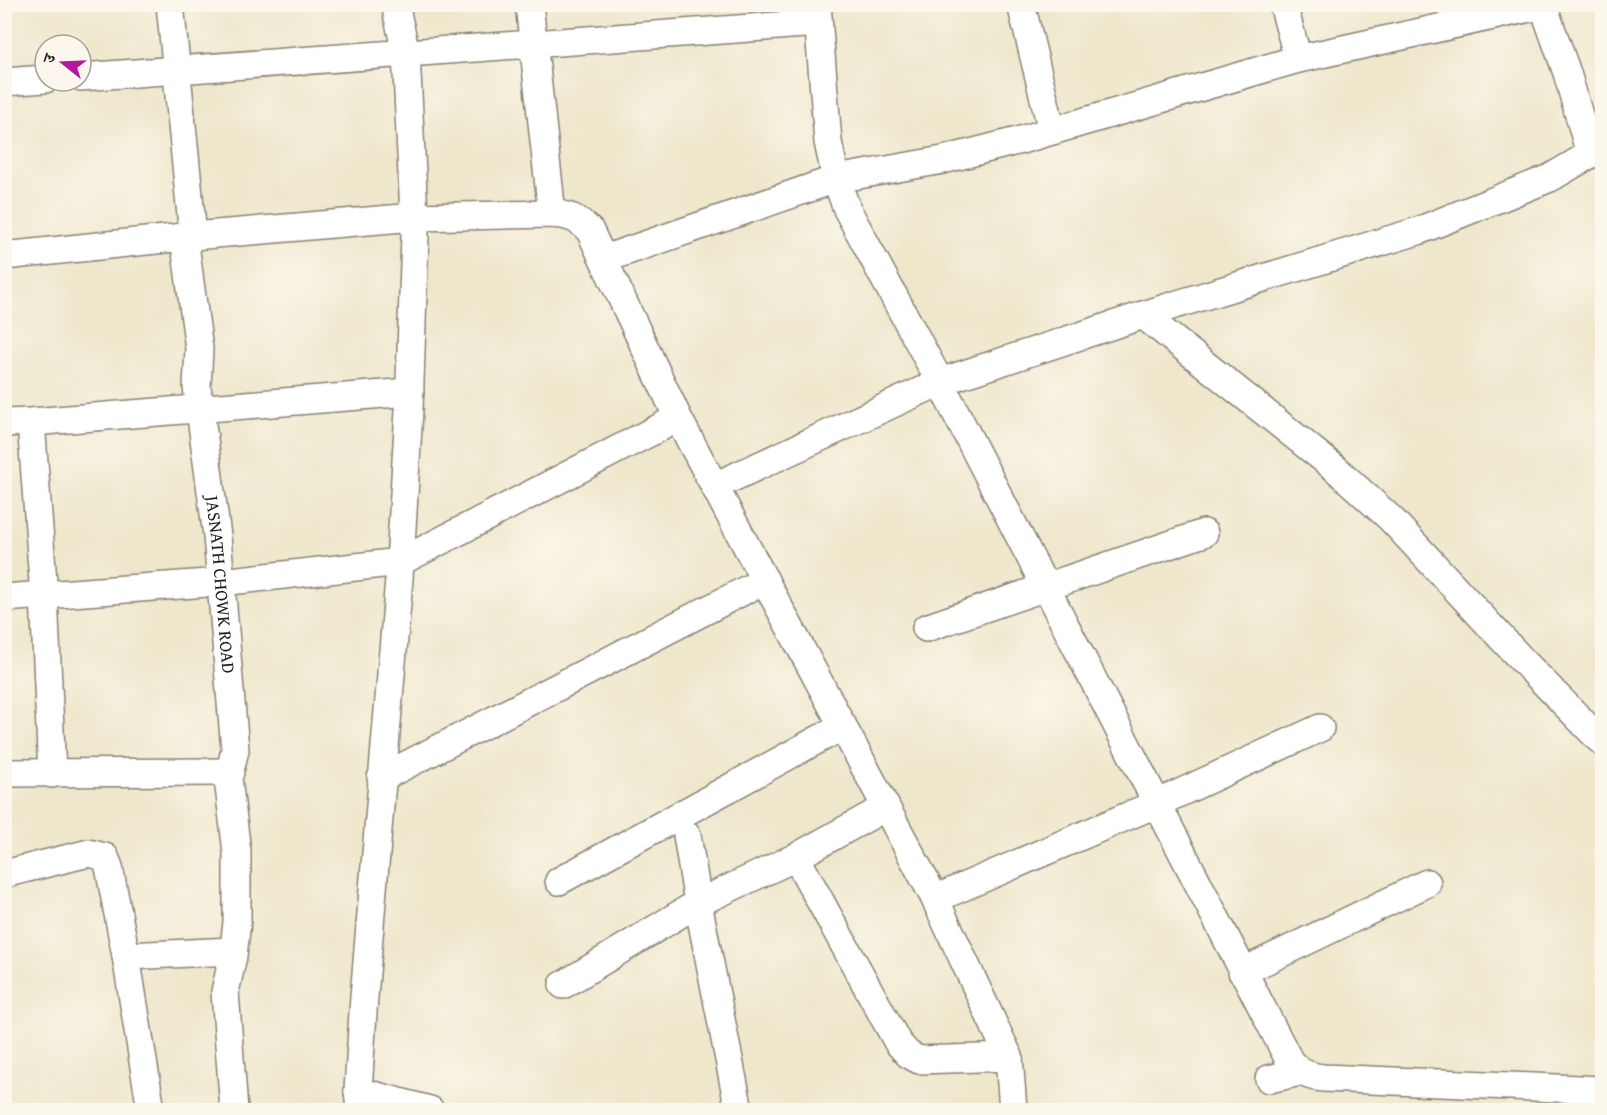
<svg xmlns="http://www.w3.org/2000/svg" width="1607" height="1115" viewBox="0 0 1607 1115" font-family="'Gentium Book Plus','Noto Serif Devanagari',serif">
<style>
.lines{fill:none;stroke-linecap:round;stroke-linejoin:round}
.minor-casing{stroke:#868274;stroke-width:30}
.minor{stroke:#fff;stroke-width:27}
.labels{text-anchor:middle;stroke-width:4.5;stroke-linejoin:round;paint-order:stroke}
.street-label{font-size:18px;fill:#1c1c1c;stroke:#fbf7ec}
</style>
<rect width="100%" height="100%" fill="#fbf7ec"/>
<filter id="ink" filterUnits="userSpaceOnUse"><feTurbulence type="fractalNoise" baseFrequency=".0167" numOctaves="2"/><feDisplacementMap in="SourceGraphic" scale="12" xChannelSelector="R" yChannelSelector="G"/><feConvolveMatrix kernelMatrix="1 2 1 2 8 2 1 2 1" color-interpolation-filters="sRGB"/></filter>
<filter id="wash" filterUnits="userSpaceOnUse"><feTurbulence type="fractalNoise" baseFrequency=".008" numOctaves="4" result="noise"/><feDisplacementMap in="SourceGraphic" scale="24" xChannelSelector="R" yChannelSelector="G"/><feGaussianBlur stdDeviation="1.35" result="paint"/><feColorMatrix in="noise" values="0 0 0 0 0 0 0 0 0 0 0 0 0 0 0 0 0 1.4 0 .05"/><feComposite in="paint" operator="in"/></filter>
<g filter="url(#wash)">
<rect width="100%" height="100%" fill="#efe7cc"/>
</g>
<g filter="url(#ink)">
<g class="lines">
<g class="minor-casing">
<g id="minor">
<path d="M170,4L193,236L414,217L552,214C569,215 578,218 590,231L678,418L935,899L1009,1057L1013,1110"/>
<path d="M529,4L552,214"/>
<path d="M817,4L828,142L836,179L847,209L940,382L1290,1062C1301,1073 1309,1077 1324,1078L1602,1090"/>
<path d="M1021,4L1052,131"/>
<path d="M1283,4L1298,59"/>
<path d="M1543,5L1567,73L1590,154"/>
<path d="M81,77L818,23"/>
<path d="M4,82L45,79"/>
<path id="s1" d="M4,256L184,237L199,349L197,387L217,536L235,750L228,779L237,852V922L233,956L225,992L234,1110"/>
<path d="M604,259L836,179L943,160L1021,140L1298,59L1548,4"/>
<path d="M1143,315L1336,469L1391,519L1521,659L1602,742"/>
<path d="M31,422L44,595L52,774"/>
<path d="M4,423L31,422L410,392"/>
<path d="M715,486L940,382L1168,307L1418,231L1550,178L1589,155L1602,143"/>
<path d="M4,598L221,582L400,562L678,418"/>
<path d="M926,628L1204,533"/>
<path d="M4,773L230,772"/>
<path d="M381,778L765,580"/>
<path d="M687,835L698,903L739,1110"/>
<path d="M796,857L898,1043L908,1054L919,1060L1009,1057"/>
<path d="M4,874L89,853L105,857L109,867L126,956L151,1110"/>
<path d="M559,881L843,726"/>
<path d="M935,899L1158,803L1320,728"/>
<path d="M126,956L233,951"/>
<path d="M1242,972L1427,883"/>
<path d="M563,985L698,903L796,857L886,807"/>
<path d="M1269,1079L1300,1072"/>
<path d="M358,1091L430,1110"/>
<path d="M360,1110L358,1091L364,997L399,579L409,410L415,235L406,53L395,4"/>
</g>
</g>
<use href="#minor" class="minor"/>
</g>
</g>
<g class="labels">
<g class="street-label">
<text dy="6" stroke="none"><textPath href="#s1" startOffset="531">JASNATH CHOWK ROAD</textPath></text>
</g>
</g>
<rect width="1607" height="1115" fill="none" stroke="#fbf7ec" stroke-width="24"/>
<g transform="translate(63 63) rotate(288)"><circle r="28" fill="#fbf7ec" stroke="#a29f99" stroke-width="1.5"/>
<path d="M0-4.5L10 22L0 15L-10 22Z" fill="#b5179e"/>
<text y="-9" font-size="16" font-weight="bold" text-anchor="middle" fill="#1c1c1c">उ</text>
</g>
</svg>
